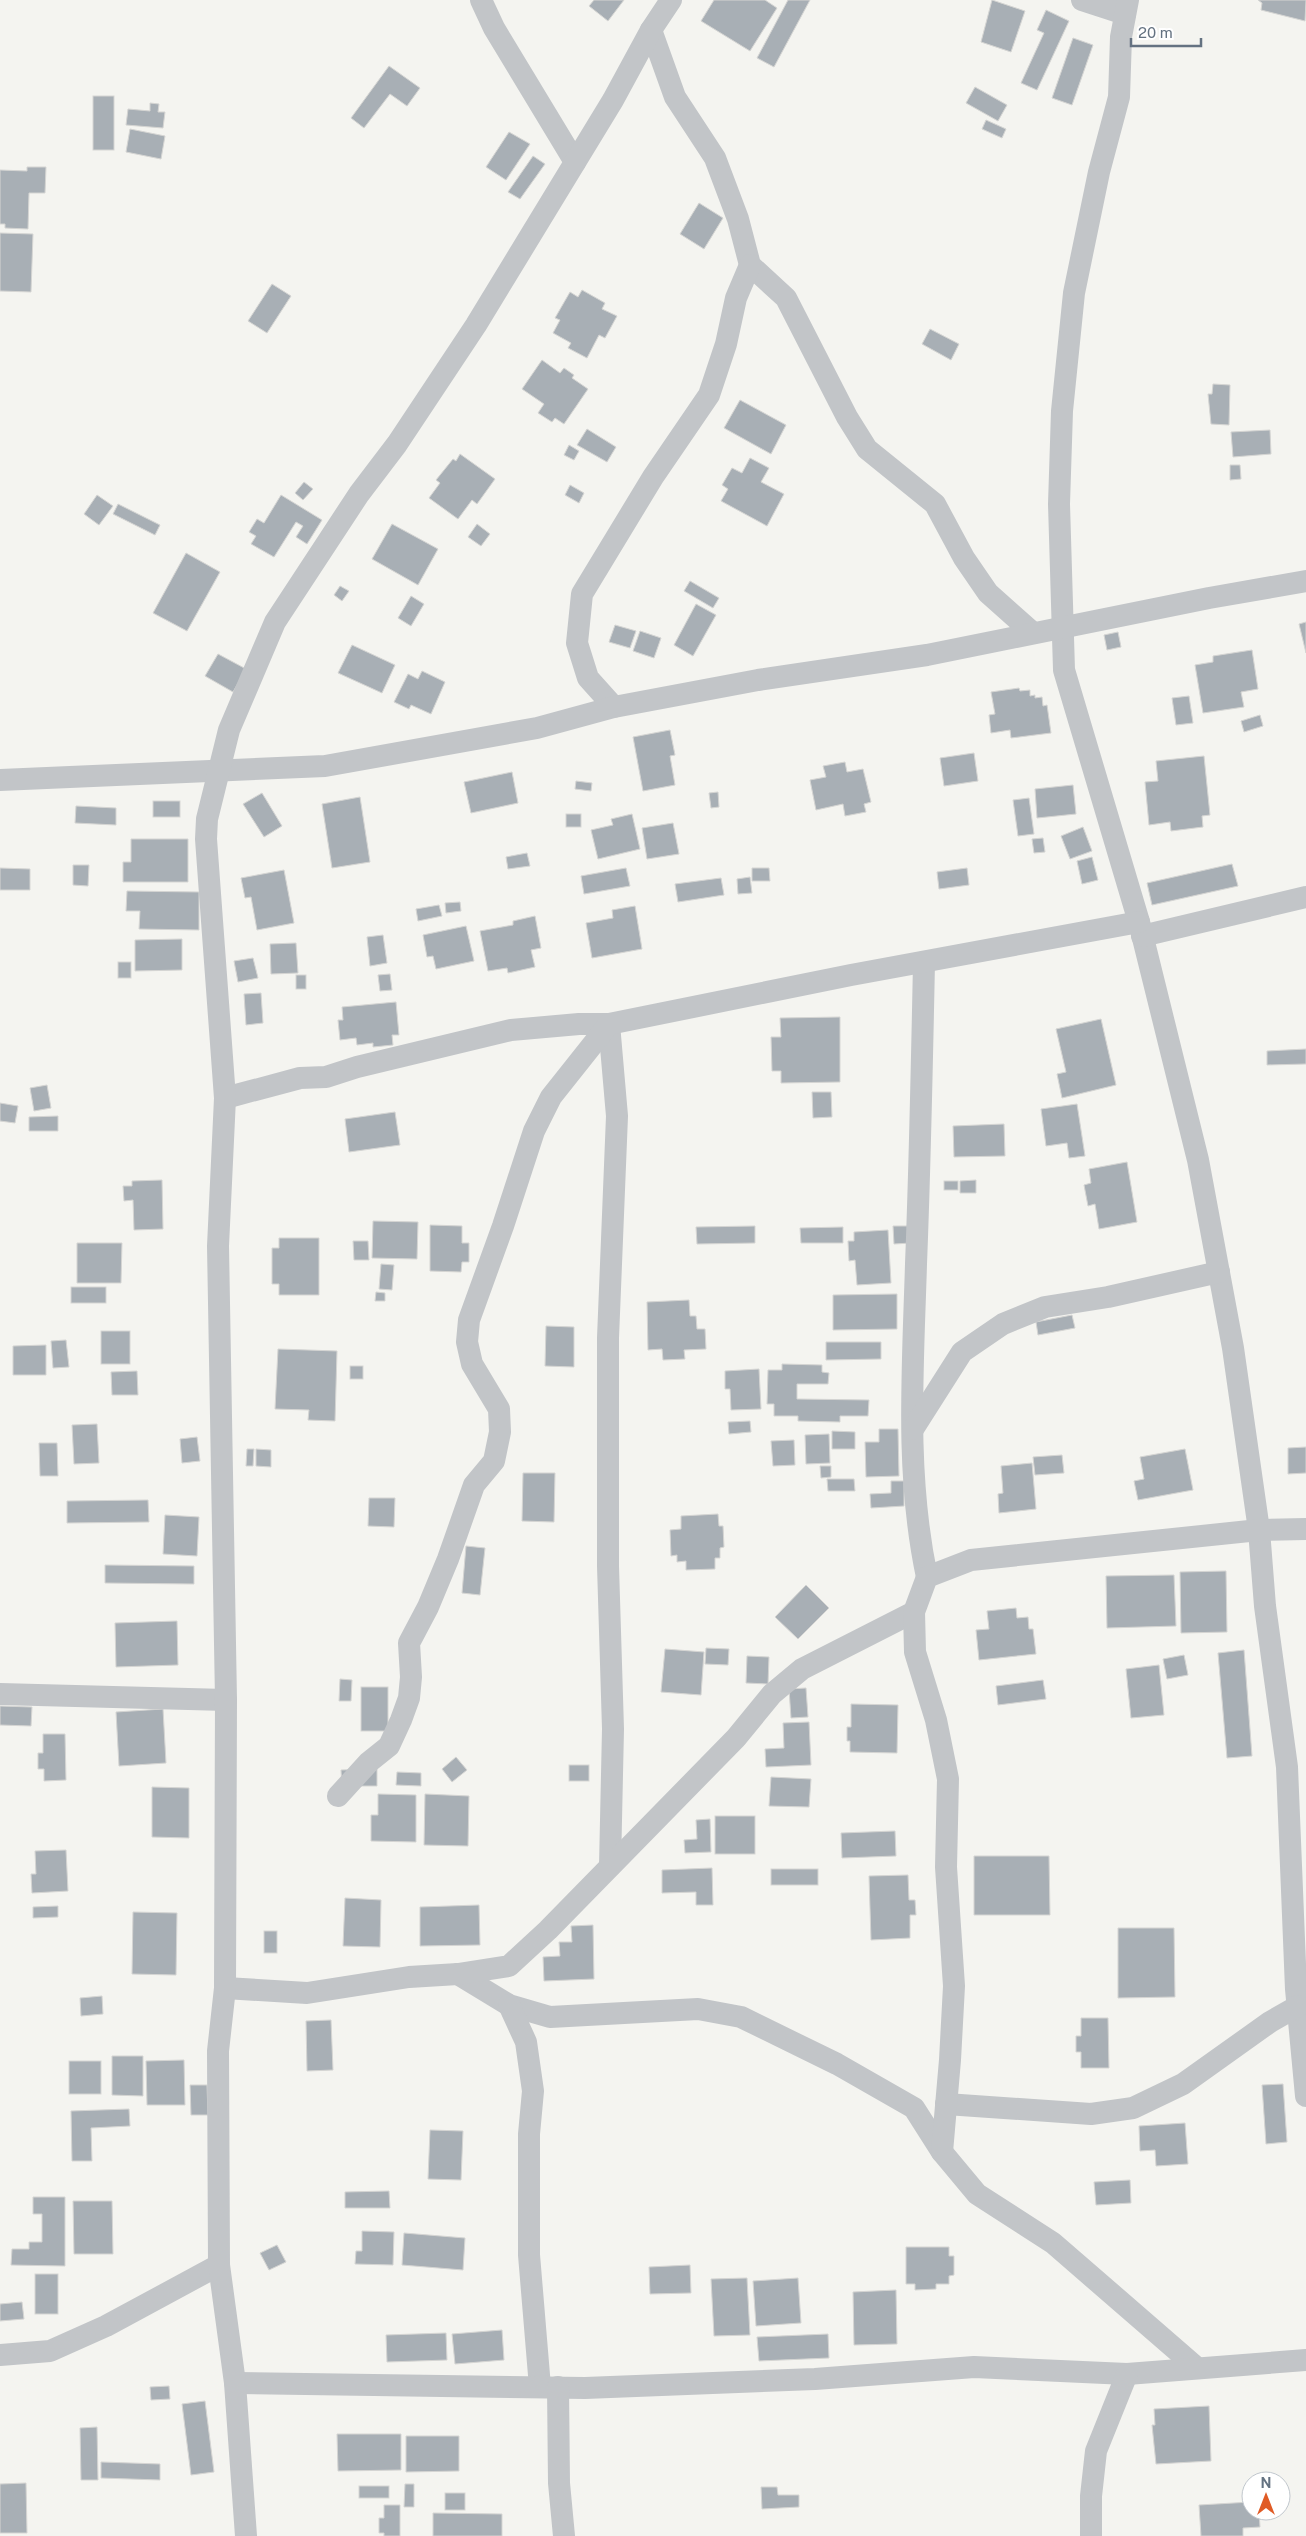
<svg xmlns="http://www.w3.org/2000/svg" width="1306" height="2536" viewBox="0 0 1306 2536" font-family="'Public Sans',sans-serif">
<rect width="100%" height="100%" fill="#f4f4f0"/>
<g fill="#a8afb5" stroke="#d5d5d3">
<polygon points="594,0 624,0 608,21 589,6"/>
<polygon points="714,0 765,0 777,8 750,51 701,21"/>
<polygon points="788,0 810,0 774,67 757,58"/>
<polygon points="992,0 1025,11 1011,52 981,42"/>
<polygon points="1258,0 1306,0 1305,21 1261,10 1262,3"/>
<polygon points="1046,10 1069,21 1037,90 1021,83 1044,33 1037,30"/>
<polygon points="1073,38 1093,45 1072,105 1052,98"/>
<polygon points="389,66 420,88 407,106 390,94 364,128 351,118"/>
<polygon points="975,87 1007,105 998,121 966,103"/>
<rect x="93" y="96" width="21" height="54"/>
<polygon points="150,103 159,104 158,112 165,112 163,128 126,125 128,109 150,111"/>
<polygon points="986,120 1006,129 1002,138 982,129"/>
<polygon points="130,129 165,136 161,159 126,152"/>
<polygon points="509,132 530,144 506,180 486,167"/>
<polygon points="533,156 545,164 520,199 508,192"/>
<polygon points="27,167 46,167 45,193 29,193 28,229 5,228 5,224 0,224 0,170 27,171"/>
<polygon points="699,203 723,218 704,249 680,234"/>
<polygon points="0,233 33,234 31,292 0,291"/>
<polygon points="272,284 291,296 267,333 248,321"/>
<polygon points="582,290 605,303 602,309 617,316 605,338 599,335 587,358 568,348 571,343 553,333 560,320 555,318 570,292 578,297"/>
<polygon points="930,329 959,344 951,360 922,344"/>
<polygon points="542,360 560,373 564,368 574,375 572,378 588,389 564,424 555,418 552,422 538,413 544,404 522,389"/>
<polygon points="1213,384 1230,385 1229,425 1211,424 1208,394 1212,394"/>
<polygon points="740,400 786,425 771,454 724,428"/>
<polygon points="587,429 616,447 607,462 577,445"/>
<polygon points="1270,430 1271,454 1233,457 1231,432"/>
<polygon points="569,445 579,451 574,460 564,455"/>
<polygon points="460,454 495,479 477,504 472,500 458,519 429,498 440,483 436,480 453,459 456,461"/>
<polygon points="750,458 769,468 761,482 784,494 767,526 721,501 728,489 722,485 732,468 742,473"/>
<polygon points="1230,465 1240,465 1241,479 1230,480"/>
<polygon points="304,482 313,489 303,500 295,493"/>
<polygon points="570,485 584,493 579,503 565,495"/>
<polygon points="97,495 113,506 99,525 84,514"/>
<polygon points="281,495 322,520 307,544 296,537 303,526 296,522 274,557 251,544 256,536 249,532 257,519 264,523"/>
<polygon points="118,504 160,525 155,535 113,514"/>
<polygon points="392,524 438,549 418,585 372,559"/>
<polygon points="477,524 490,534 481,546 468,537"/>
<polygon points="186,553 220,572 187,631 153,613"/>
<polygon points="690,581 719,598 713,608 684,591"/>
<polygon points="340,586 349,591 342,601 334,595"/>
<polygon points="411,596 424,604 411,626 398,618"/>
<polygon points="696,604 716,615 693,656 674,645"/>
<polygon points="1306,622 1306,653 1299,624"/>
<polygon points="615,625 636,631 630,648 609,642"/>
<polygon points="640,631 661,638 654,658 633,651"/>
<polygon points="1118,632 1121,647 1107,650 1104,635"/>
<polygon points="352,645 395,665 382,693 338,673"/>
<polygon points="1252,650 1258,689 1241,692 1244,707 1203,713 1195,665 1213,662 1213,656"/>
<polygon points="218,654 246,669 233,692 205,676"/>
<polygon points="422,671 445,682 431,714 411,705 409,709 394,702 408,674 418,679"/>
<polygon points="1019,688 1020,691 1030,690 1030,696 1035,695 1035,698 1042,697 1043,706 1047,705 1051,733 1011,738 1010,730 991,733 989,715 995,714 991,692"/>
<polygon points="1189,696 1193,723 1176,725 1172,698"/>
<polygon points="1260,715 1263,726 1244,732 1241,721"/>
<polygon points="670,730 675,755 670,756 675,785 643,791 633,737"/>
<polygon points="974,753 978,781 944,786 940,758"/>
<polygon points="1204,756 1210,815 1202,816 1203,827 1171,831 1170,822 1149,825 1145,782 1158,781 1156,761"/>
<polygon points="845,762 847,772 863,769 871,802 864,804 866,812 845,816 843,804 816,810 810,780 826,777 823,766"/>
<polygon points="512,772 518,803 471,813 464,782"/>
<polygon points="576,781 592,783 591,791 575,789"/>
<polygon points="1073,785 1076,814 1037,818 1035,789"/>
<polygon points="718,792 719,807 711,808 709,793"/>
<polygon points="262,793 282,826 264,837 243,804"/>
<polygon points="360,797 370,862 332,868 322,804"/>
<polygon points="1029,798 1034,834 1018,836 1013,800"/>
<rect x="153" y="801" width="27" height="16"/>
<polygon points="76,806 116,808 116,825 75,823"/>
<rect x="566" y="814" width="15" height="13"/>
<polygon points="632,814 640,849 598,859 591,830 613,825 611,819"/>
<polygon points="673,823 679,854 647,859 642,828"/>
<polygon points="1083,827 1092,851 1070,859 1061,836"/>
<polygon points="1043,838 1045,852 1034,853 1032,839"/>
<polygon points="131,839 188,839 188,882 123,882 123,862 131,862"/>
<polygon points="527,853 530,866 508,869 506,857"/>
<polygon points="1092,857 1098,880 1082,884 1077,861"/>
<polygon points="1232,864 1238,886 1152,905 1147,883"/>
<polygon points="73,865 89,865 88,886 73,885"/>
<polygon points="0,868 30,869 30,890 0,890"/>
<polygon points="626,868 630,886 584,894 581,876"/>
<polygon points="752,868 769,868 770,881 752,881"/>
<polygon points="967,868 969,885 939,889 937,872"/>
<polygon points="284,870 294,923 257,930 251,897 245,898 241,878"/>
<polygon points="750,877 752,893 738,894 737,879"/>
<polygon points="721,878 724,895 678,902 675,884"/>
<polygon points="127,891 199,892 199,930 139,929 140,911 126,911"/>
<polygon points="460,902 461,911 446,913 445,903"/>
<polygon points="439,905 442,916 418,921 416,909"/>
<polygon points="635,906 642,949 592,958 586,923 613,918 612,910"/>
<polygon points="535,916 541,948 531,950 535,967 508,973 507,968 488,971 480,931 513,925 513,921"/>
<polygon points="466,926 474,961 436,969 433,956 427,957 423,935"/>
<polygon points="383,935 387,963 370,966 367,937"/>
<polygon points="182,939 182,970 135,971 135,940"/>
<polygon points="296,943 298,973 271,974 270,944"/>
<polygon points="253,958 258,978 238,982 234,961"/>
<rect x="118" y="962" width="13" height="16"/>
<polygon points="390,974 392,990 380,991 378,975"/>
<rect x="296" y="975" width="10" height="14"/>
<polygon points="261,993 263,1023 246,1025 244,994"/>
<polygon points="396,1002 399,1035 392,1035 393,1045 373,1047 373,1043 357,1045 356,1038 340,1040 338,1020 343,1020 342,1007"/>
<polygon points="840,1017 840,1082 781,1083 781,1071 772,1071 771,1037 781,1037 780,1018"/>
<polygon points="1101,1019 1116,1085 1062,1098 1057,1074 1066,1072 1056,1029"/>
<polygon points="1306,1049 1306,1064 1267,1065 1267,1051"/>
<polygon points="47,1085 51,1108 34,1111 30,1088"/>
<polygon points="812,1092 831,1092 832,1117 813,1118"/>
<polygon points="0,1103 18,1106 15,1123 0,1121"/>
<polygon points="1077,1104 1085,1156 1069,1158 1067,1143 1046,1146 1041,1109"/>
<polygon points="395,1112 400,1145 349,1152 345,1119"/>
<polygon points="58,1116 58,1131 29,1131 29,1117"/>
<polygon points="1004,1124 1005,1156 954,1157 953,1126"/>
<polygon points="1127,1162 1137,1222 1099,1229 1095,1204 1088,1206 1084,1185 1091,1183 1089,1169"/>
<polygon points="162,1180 163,1229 134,1230 133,1200 124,1201 123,1186 132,1186 132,1181"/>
<polygon points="976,1180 976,1193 960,1193 960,1181"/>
<rect x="944" y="1181" width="14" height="9"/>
<polygon points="373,1221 418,1222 417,1259 372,1258"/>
<polygon points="430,1225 462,1226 462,1243 469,1243 469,1262 462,1262 461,1272 430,1271"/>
<polygon points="755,1226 755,1243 697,1244 696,1227"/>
<polygon points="893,1226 911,1226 911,1243 894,1244"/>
<polygon points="843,1227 843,1243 801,1243 800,1228"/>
<polygon points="888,1230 891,1283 857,1285 855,1260 849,1261 848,1241 854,1241 854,1232"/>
<polygon points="279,1238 319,1238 319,1295 279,1295 279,1284 272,1284 272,1248 279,1248"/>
<polygon points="353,1241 368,1241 369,1260 354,1260"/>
<polygon points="77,1243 122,1243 121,1283 77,1283"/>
<polygon points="381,1264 394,1265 392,1290 379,1289"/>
<rect x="71" y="1287" width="35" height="16"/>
<polygon points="376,1292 385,1293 385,1301 375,1301"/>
<polygon points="897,1294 897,1329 833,1330 833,1295"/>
<polygon points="689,1300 690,1316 696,1316 697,1329 705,1329 706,1349 684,1350 685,1359 663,1360 662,1349 648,1350 647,1302"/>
<polygon points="1072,1315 1075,1328 1038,1335 1036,1322"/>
<polygon points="546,1326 574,1327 574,1367 545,1366"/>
<rect x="101" y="1331" width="29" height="33"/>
<polygon points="66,1340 69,1367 53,1368 51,1341"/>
<polygon points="826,1342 881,1342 881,1359 826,1360"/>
<polygon points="46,1345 46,1375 13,1375 13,1346"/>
<polygon points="278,1349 337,1351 335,1421 308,1420 309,1410 275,1409"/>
<polygon points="782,1364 822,1365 822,1372 829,1373 828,1384 797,1384 797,1399 869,1400 868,1416 840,1416 840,1422 798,1421 798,1416 774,1416 774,1404 767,1404 768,1370 782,1370"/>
<rect x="350" y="1366" width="13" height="13"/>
<polygon points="759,1369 761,1409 731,1410 730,1389 725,1389 725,1371"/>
<polygon points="137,1371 138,1395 112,1395 111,1372"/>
<polygon points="750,1421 751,1432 729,1434 728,1422"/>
<polygon points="97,1424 99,1463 74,1464 72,1425"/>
<polygon points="879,1429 898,1429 899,1476 866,1477 865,1442 879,1442"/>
<polygon points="832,1431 855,1432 855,1449 832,1449"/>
<polygon points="829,1434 830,1463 806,1464 805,1435"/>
<polygon points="197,1437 200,1461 182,1463 180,1439"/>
<polygon points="794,1440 795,1465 773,1466 771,1441"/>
<polygon points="39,1443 57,1443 58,1476 40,1476"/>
<polygon points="1306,1447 1306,1473 1288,1474 1288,1448"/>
<polygon points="247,1449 254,1449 253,1466 246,1466"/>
<polygon points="256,1449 271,1450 271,1467 256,1466"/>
<polygon points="1185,1449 1193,1490 1138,1500 1134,1481 1144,1479 1140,1457"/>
<polygon points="1062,1455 1064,1473 1035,1475 1033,1457"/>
<polygon points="1032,1463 1036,1509 999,1513 998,1494 1003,1493 1001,1466"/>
<polygon points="820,1466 831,1466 831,1477 821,1478"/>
<polygon points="523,1473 555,1473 554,1522 522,1521"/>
<polygon points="827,1479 854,1479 855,1491 828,1491"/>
<polygon points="891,1481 904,1481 904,1506 871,1508 870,1494 891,1493"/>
<polygon points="369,1498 395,1498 394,1527 368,1526"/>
<polygon points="148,1500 149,1522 67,1523 67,1501"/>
<polygon points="718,1514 719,1526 723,1526 724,1547 720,1548 720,1558 715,1558 715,1569 686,1570 686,1561 677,1562 677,1555 671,1556 670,1530 681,1529 681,1516"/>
<polygon points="165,1515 199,1517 197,1556 163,1554"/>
<polygon points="466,1546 485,1548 480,1595 462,1593"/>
<polygon points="105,1565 194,1566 194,1584 105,1583"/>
<polygon points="1226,1571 1227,1632 1181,1633 1180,1572"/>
<polygon points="1174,1575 1176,1626 1107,1628 1106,1576"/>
<polygon points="806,1585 829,1608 798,1639 775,1617"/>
<polygon points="1016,1608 1017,1618 1028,1617 1029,1629 1033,1629 1036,1654 979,1660 976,1630 989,1629 987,1611"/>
<polygon points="177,1621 178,1665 116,1667 115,1623"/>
<polygon points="706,1648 729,1649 728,1665 705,1664"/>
<polygon points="665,1649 704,1652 701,1695 661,1692"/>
<polygon points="1244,1650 1252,1756 1227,1758 1218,1653"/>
<polygon points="1184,1655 1188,1675 1167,1679 1163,1659"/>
<polygon points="747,1656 769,1657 768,1684 746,1683"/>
<polygon points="1159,1665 1164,1715 1131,1718 1126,1669"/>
<polygon points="340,1679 352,1680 351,1701 339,1701"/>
<polygon points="1043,1680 1046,1699 998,1705 996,1686"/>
<rect x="361" y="1687" width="27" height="44"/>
<polygon points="806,1688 808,1717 791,1718 789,1689"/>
<polygon points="851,1704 898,1705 897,1753 850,1752 850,1741 847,1741 847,1727 851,1727"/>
<polygon points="0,1706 32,1707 31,1726 0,1725"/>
<polygon points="163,1709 166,1763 119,1766 116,1712"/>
<polygon points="809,1722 811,1765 766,1767 765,1749 784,1748 783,1723"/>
<polygon points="43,1734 65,1734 66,1780 44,1781 44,1769 38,1769 38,1753 43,1753"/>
<polygon points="456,1757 467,1770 452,1782 442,1769"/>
<rect x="569" y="1765" width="20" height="16"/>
<polygon points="377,1769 377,1786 342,1786 341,1770"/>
<polygon points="397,1772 421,1773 421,1786 396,1785"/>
<polygon points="771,1777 811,1779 809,1807 769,1806"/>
<polygon points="152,1787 189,1788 189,1838 152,1837"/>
<polygon points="378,1794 416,1795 416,1842 371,1841 371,1815 378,1815"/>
<polygon points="425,1794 469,1796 468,1846 424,1845"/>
<rect x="715" y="1816" width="40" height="38"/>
<polygon points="710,1819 711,1852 685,1853 684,1840 697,1839 696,1820"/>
<polygon points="895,1831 896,1856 842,1858 841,1833"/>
<polygon points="66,1850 68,1891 32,1893 31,1874 36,1874 35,1851"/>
<polygon points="974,1856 1049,1856 1050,1915 974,1915"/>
<polygon points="712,1868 713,1905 696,1905 696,1892 662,1893 662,1870"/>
<rect x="771" y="1869" width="47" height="16"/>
<polygon points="908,1875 909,1900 915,1900 916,1915 910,1915 910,1938 871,1940 869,1876"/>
<polygon points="345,1898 381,1900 380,1947 343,1946"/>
<polygon points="479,1905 480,1945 420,1946 420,1907"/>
<polygon points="58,1906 58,1917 33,1918 33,1907"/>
<polygon points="133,1912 177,1913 176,1975 132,1974"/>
<polygon points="593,1925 594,1979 544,1981 543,1957 560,1956 559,1942 572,1942 571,1926"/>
<polygon points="1118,1928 1174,1928 1175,1997 1118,1998"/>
<rect x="264" y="1931" width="13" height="22"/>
<polygon points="102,1996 103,2014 81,2016 80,1998"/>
<polygon points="1081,2018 1108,2018 1109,2068 1081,2068 1081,2052 1076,2052 1076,2036 1081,2036"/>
<polygon points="331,2020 333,2070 307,2071 306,2021"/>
<polygon points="112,2056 143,2056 143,2096 112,2095"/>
<polygon points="184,2060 185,2105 147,2105 146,2061"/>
<rect x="69" y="2061" width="32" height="33"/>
<polygon points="1283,2084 1287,2142 1266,2144 1262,2085"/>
<polygon points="190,2085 207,2085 208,2115 191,2115"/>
<polygon points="129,2109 130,2126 91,2128 92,2161 72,2161 71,2111"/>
<polygon points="1185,2123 1188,2164 1156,2166 1155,2150 1140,2151 1139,2126"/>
<polygon points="430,2130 463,2131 461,2180 428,2179"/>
<polygon points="1130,2180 1131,2203 1096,2205 1094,2182"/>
<polygon points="389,2191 390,2208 345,2208 345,2192"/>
<polygon points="33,2197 65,2197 65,2266 11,2265 12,2249 29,2249 29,2242 42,2242 42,2214 33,2214"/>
<polygon points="73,2201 112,2201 113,2254 74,2254"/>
<polygon points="362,2231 394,2232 393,2265 355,2264 356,2251 362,2251"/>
<polygon points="404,2233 465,2238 463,2270 402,2265"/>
<polygon points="277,2245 286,2262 269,2270 260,2253"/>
<polygon points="906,2247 949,2247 949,2256 954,2256 954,2275 949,2276 949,2284 936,2284 936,2289 915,2290 915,2284 906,2284"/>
<polygon points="690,2265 691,2293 650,2294 649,2267"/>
<rect x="35" y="2274" width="23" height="40"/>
<polygon points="747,2278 750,2335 714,2336 711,2279"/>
<polygon points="798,2278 801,2323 756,2326 753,2281"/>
<polygon points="896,2290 897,2344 854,2345 853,2292"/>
<polygon points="22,2302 24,2319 0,2321 0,2304"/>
<polygon points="502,2330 504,2360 455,2364 452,2334"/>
<polygon points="446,2333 447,2360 387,2362 386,2335"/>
<polygon points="828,2334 829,2358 759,2361 757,2337"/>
<polygon points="169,2386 170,2399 151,2400 150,2387"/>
<polygon points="205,2401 214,2472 191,2475 182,2404"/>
<polygon points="1209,2406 1211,2461 1156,2464 1152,2425 1155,2425 1154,2409"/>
<polygon points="97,2427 98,2480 81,2480 80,2428"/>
<polygon points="337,2434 401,2434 401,2470 338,2471"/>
<polygon points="406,2436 459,2436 459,2471 406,2472"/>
<polygon points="101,2462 160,2464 160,2480 101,2478"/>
<polygon points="26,2483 27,2533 0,2533 0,2484"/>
<polygon points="405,2484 414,2484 414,2507 404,2507"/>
<rect x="359" y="2486" width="30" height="12"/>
<polygon points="761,2487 777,2487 778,2495 799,2495 799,2507 762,2509"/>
<rect x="445" y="2493" width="20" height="17"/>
<polygon points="1251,2502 1251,2511 1259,2511 1260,2527 1243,2528 1243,2536 1201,2536 1199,2505"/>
<polygon points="384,2505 400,2505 400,2536 384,2536 384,2533 379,2533 379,2518 384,2518"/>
<polygon points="433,2513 502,2514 502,2536 433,2536"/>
</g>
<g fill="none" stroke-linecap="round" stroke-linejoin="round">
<g stroke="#c2c5c8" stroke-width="22">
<polyline points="481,0 494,28 575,162"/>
<polyline points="1082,0 1125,14"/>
<polyline points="1128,0 1121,37 1119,97 1099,172 1074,293 1062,411 1059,504 1064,670 1139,922 1198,1160 1233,1348 1259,1530 1265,1606 1287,1767 1296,1989 1306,2096"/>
<polyline points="651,30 675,97 715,158 738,219 750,265 786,298 847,417 867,449 935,504 964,558 988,593 1033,633"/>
<polyline points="614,707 588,678 577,643 582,594 653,477 709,395 726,344 736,298 750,265"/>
<polyline points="0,780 325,766 537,728 614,707 758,680 927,655 1209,598 1306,581"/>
<polyline points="1142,936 1306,897"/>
<path d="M924,962C922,1063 920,1163 916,1264C913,1368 905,1474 927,1577"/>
<polyline points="225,1098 300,1078 326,1077 357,1067 511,1030 579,1024 609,1024 617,1116 608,1338 608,1566 613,1729 610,1866"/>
<polyline points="913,1429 962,1352 1003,1324 1045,1307 1108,1297 1219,1272"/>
<polyline points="0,1694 226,1700"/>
<polyline points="338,1796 369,1762 389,1746 401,1720 409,1698 411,1677 409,1643 428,1607 448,1559 474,1485 494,1461 500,1432 499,1409 472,1364 467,1342 469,1320 503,1226 534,1131 551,1097 609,1024 851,975 1139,922"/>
<polyline points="458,1974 509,2005 550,2017 698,2009 741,2017 837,2064 914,2108 942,2152 977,2194 1053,2243 1196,2367"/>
<polyline points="225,1988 307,1993 409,1977 458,1974 509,1966 548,1930 736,1738 772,1694 802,1669 914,1612"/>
<polyline points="509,2005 526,2042 533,2091 529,2134 529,2255 540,2387"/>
<polyline points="946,2104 1091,2114 1133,2108 1183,2084 1270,2022 1298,2006"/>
<polyline points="942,2152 950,2060 954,1986 946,1867 948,1779 936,1720 915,1652 914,1612 927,1577 971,1560 1259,1530 1306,1529"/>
<polyline points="0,2355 50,2351 106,2326 219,2265"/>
<polyline points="235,2383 585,2388 815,2379 974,2367 1127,2374 1306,2360"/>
<polyline points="558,2387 559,2483 564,2536"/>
<polyline points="246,2536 235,2383 219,2265 218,2051 225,1988 226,1700 218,1246 225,1098 206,839 207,819 229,730 275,622 359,494 397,444 476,325 613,100 651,30 671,0"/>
<polyline points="1091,2536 1091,2496 1096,2451 1127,2374"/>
</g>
</g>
<g transform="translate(1266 2496)"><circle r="24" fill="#ffffff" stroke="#c1c7cd"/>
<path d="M0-4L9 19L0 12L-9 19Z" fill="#e05b25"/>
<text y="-8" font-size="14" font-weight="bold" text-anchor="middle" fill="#647281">N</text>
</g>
<path d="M1131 38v8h70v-8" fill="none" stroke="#647281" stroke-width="2.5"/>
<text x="1138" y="38" font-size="15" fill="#647281" stroke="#ffffff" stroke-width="4" paint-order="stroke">20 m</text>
</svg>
